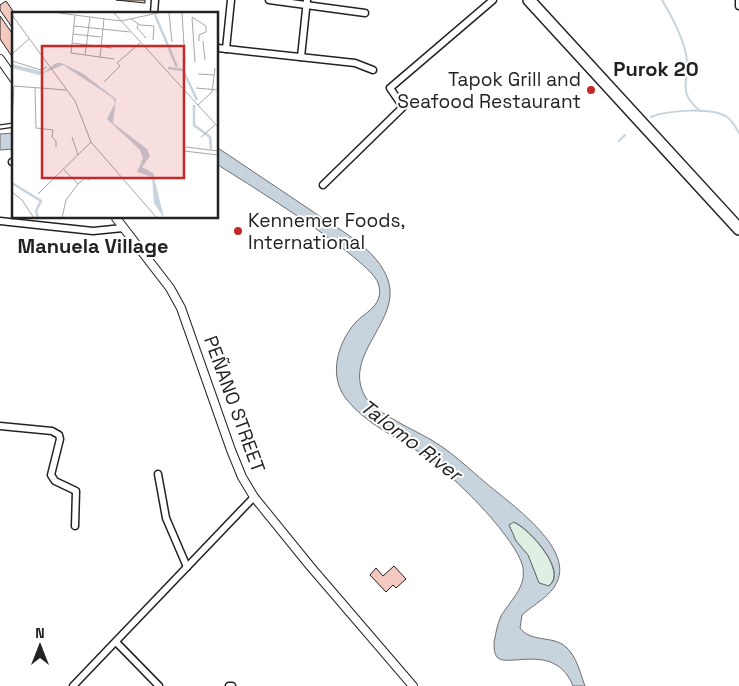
<svg xmlns="http://www.w3.org/2000/svg" width="739" height="686" viewBox="0 0 739 686" font-family="'Space Grotesk',sans-serif">
<rect width="100%" height="100%" fill="#fff"/>
<path fill="#e0efe3" stroke="#6f6f6f" d="M513,522C529,528 569,573 548,586L539,583L528,555L516,541L509,525Z"/>
<g fill="#c7d3dd" stroke="#6f6f6f" fill-rule="evenodd">
<polygon points="14,133 14,149 0,150 0,134"/>
<path d="M218,148C249,169 281,190 312,211C336,228 373,246 386,275C407,319 339,354 366,398C375,413 417,431 433,441C453,453 468,468 486,483C508,502 574,547 557,582C551,596 533,605 522,615L520,628C531,643 553,635 566,647C577,657 580,673 585,686H573C555,641 507,669 497,657C494,653 494,647 494,642C496,633 497,625 501,616C512,598 530,584 521,561C508,530 453,475 425,456C399,438 367,425 347,400C328,377 337,344 355,323C361,316 370,312 375,305C380,298 381,291 378,283C370,259 245,182 218,165ZM514,522C529,528 569,572 549,586L539,583L528,555L516,541L509,525Z"/>
</g>
<g fill="none" stroke-linecap="round" stroke-linejoin="round">
<g stroke="#c7d3dd" stroke-width="2">
<path d="M662,0C671,15 682,36 686,54C692,81 674,89 700,111"/>
<path d="M651,117C667,110 712,107 727,117C733,121 736,128 739,133"/>
<polyline points="619,141 625,135"/>
</g>
</g>
<g fill="#f3c9c0" stroke="#222">
<polygon points="116,0 145,0 145,3"/>
<polygon points="6,1 15,14 14,30 0,10 0,5"/>
<polygon points="0,16 14,36 13,58 0,39"/>
<polygon points="394,566 406,579 396,588 393,585 386,592 370,575 376,568 383,576"/>
</g>
<g fill="none" stroke-linecap="round" stroke-linejoin="round">
<g stroke="#222" stroke-width="5.5">
<polyline id="service" points="0,127 14,125"/>
</g>
<g stroke="#222" stroke-width="9">
<g id="minor">
<polyline points="269,0 365,13"/>
<polyline points="739,0 739,6"/>
<polyline points="154,14 155,0"/>
<polyline points="218,48 355,63 373,70"/>
<polyline points="226,49 231,0"/>
<polyline points="301,57 307,0"/>
<polyline points="12,162 14,161"/>
<polyline points="323,185 403,107 390,88 493,0"/>
<polyline points="0,221 93,231 123,228"/>
<polyline points="0,426 52,431 59,435 60,439 51,475 55,481 76,491 75,526"/>
<polyline points="158,474 166,518 187,567"/>
<polyline points="116,642 159,686"/>
<polyline points="73,686 254,497"/>
<polyline points="229,686 232,686"/>
</g>
</g>
<g stroke="#222" stroke-width="10">
<g id="tertiary">
<polyline points="0,59 14,79"/>
<polyline points="116,218 170,288 181,308 231,450 242,477 254,497 310,566 413,686"/>
</g>
</g>
<g stroke="#222" stroke-width="14">
<polyline id="trunk" points="529,0 739,229"/>
</g>
<use href="#service" stroke="#fff" stroke-width="3"/>
<use href="#minor" stroke="#fff" stroke-width="6"/>
<use href="#tertiary" stroke="#fff" stroke-width="8"/>
<use href="#trunk" stroke="#fff" stroke-width="11"/>
</g>
<g fill="#c62828" stroke="#fff" stroke-width="2">
<circle cx="591" cy="90" r="5"/>
<circle cx="238" cy="231" r="5"/>
</g>
<g text-anchor="middle" stroke-width="4" stroke-linejoin="round" paint-order="stroke">
<g font-size="19" fill="#222" stroke="#fff" text-anchor="end">
<text x="581" y="86">Tapok Grill and<tspan x="581" dy="22">Seafood Restaurant</tspan></text>
<text x="248" y="227" text-anchor="start">Kennemer Foods,<tspan x="248" dy="22">International</tspan></text>
</g>
<g font-size="19" fill="#222" stroke="#fff">
<text transform="translate(235 404) rotate(70)" y="7">PEÑANO STREET</text>
</g>
<g font-size="20" font-weight="bold" fill="#222" stroke="#fff">
<text x="656" y="76">Purok 20</text>
<text x="93" y="253">Manuela Village</text>
</g>
<g font-size="20" font-style="italic" fill="#222" stroke="#fff">
<text transform="translate(411 440) rotate(37)" y="7">Talomo River</text>
</g>
</g>
<g transform="translate(12 12)">
<rect width="206" height="206" fill="#fff"/>
<path d="M44,51H49L70,61L104,87L101,111L135,137L138,144L130,155L141,161L152,206L142,191L140,165L125,160L131,146L128,138L95,107L103,91L101,86L51,53L27,63L0,56V52L32,60Z" fill="#c7d3dd"/>
<path fill="none" stroke="#c7d3dd" stroke-width="2.5" d="M143,3L165,55M156,56L171,58L185,88M182,93V113L198,125L199,137M0,171L29,189L24,199L26,206"/>
<path fill="none" stroke="#a7a7a7" stroke-width="1" d="M47,1L109,9L146,1M102,1L206,115M157,1L160,30M170,1L173,49M0,3L63,89L79,130L145,206M63,3L59,41L102,47M119,7L128,13L142,14L141,28M126,12L125,16L134,26M62,14L118,20M61,22L89,25M191,29L193,48M60,31L100,36M0,42L17,27M73,43L78,5M88,45L92,7M0,49L29,58L35,55M183,50L180,5L194,14V20L187,23V29M186,62L202,63M92,70L108,54L105,51L128,31M23,76L24,116L41,118L40,125L44,129V135M184,76L206,78M186,93L200,80L203,56M0,108L2,74L54,78M60,125L66,143M189,125L203,113M174,135L206,139M172,139L206,143M52,158L66,172M0,180L10,188L22,206M26,182L79,130M50,206L54,188L66,172L73,166L78,168"/>
<path fill="#c62828" fill-opacity="0.15" stroke="#c62828" stroke-width="2.5" d="M30,34H172V166H30Z"/>
<rect width="206" height="206" fill="none" stroke="#222" stroke-width="2.5"/>
</g>
<g transform="translate(40 646)" stroke="#ffffff" stroke-width="4" paint-order="stroke">
<path d="M0-4L9 19L0 12L-9 19Z" fill="#222222"/>
<text y="-8" font-size="14" font-weight="bold" text-anchor="middle" fill="#222222">N</text>
</g>
</svg>
